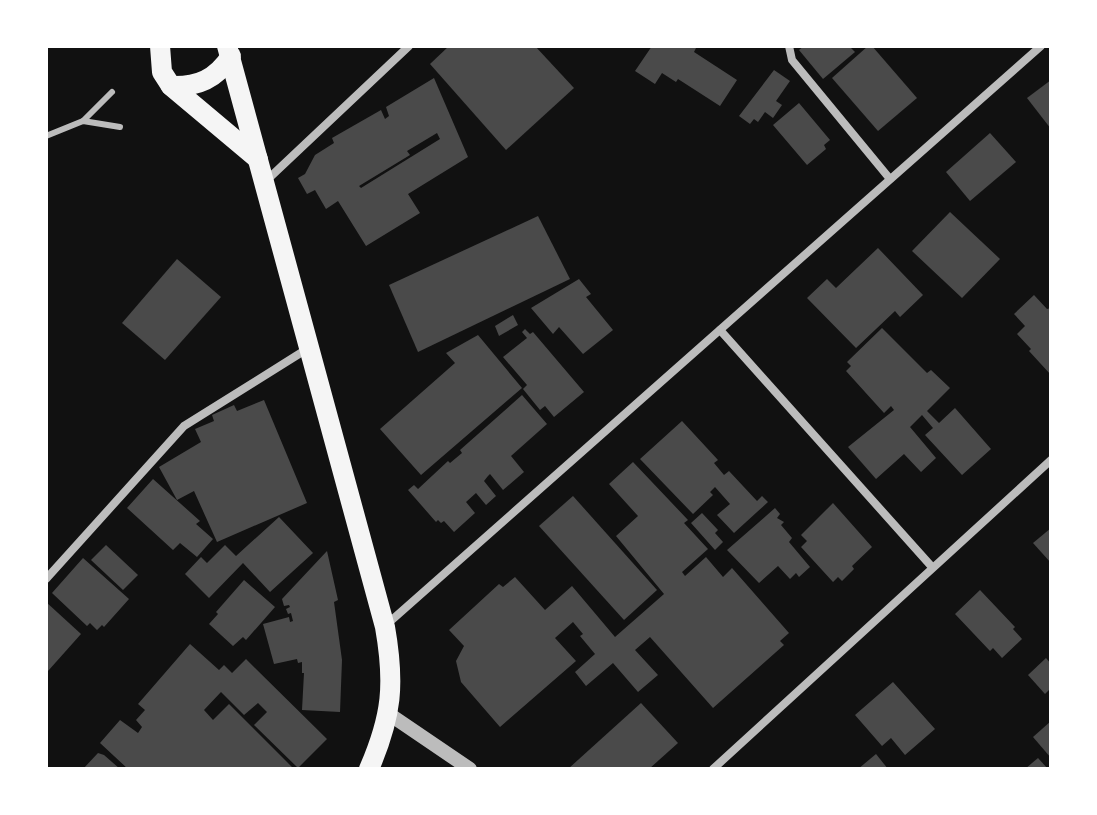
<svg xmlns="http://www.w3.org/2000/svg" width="1097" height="815" viewBox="0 0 1097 815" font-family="'Golos Text',sans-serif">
<rect width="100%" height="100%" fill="#111"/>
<g fill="#4a4a4a" fill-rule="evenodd">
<polygon points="449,46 535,46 574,88 506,150 430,64"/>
<polygon points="652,46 693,46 696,48 694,52 737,80 720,106 678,79 676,82 662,73 655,84 635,71"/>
<polygon points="804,46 849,46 855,52 823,79 799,50"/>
<polygon points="868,46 872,46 917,98 878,131 832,78"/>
<polygon points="774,70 790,81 776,101 782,105 773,118 765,112 758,122 754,119 750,124 739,116"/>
<path d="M434,78L468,157L408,194L420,213L366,246L338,201L326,209L315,190L307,194L298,178L305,174L315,155L334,143L332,138L381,110L385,119L389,116L386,107ZM437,133L440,139L361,188L359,186L410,155L407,151Z"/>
<polygon points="1051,80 1051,129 1027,98"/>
<polygon points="799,103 830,140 824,145 826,149 807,165 773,125"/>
<polygon points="990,133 1016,162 970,201 946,172"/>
<polygon points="950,212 1000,259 962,298 912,251"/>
<polygon points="538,216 570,279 418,352 389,285"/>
<polygon points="878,248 923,295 900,317 895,311 856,348 807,298 827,279 836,288"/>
<polygon points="177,259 221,297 165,360 122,323"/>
<polygon points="579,279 591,294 586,297 613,330 583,354 559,327 553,334 531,308"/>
<polygon points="1034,295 1047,309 1051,308 1051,375 1029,351 1031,349 1017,334 1025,326 1014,314"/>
<polygon points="513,315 518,325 499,336 495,326"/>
<polygon points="882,328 927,373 931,370 950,388 927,411 939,423 955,408 991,449 962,475 925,435 933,428 922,415 910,427 936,458 921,472 904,454 876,479 848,447 894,410 891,406 884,413 846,371 851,366 847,362"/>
<polygon points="525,329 530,334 533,332 584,392 554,417 545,406 540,410 523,389 527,385 503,357 527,338 522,332"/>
<polygon points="478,335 522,388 421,475 380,429 455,363 446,353"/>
<polygon points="522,395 547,424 511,456 524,472 503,490 490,474 488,476 484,481 496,496 486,505 476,493 466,502 475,513 454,532 444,521 441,523 438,520 436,522 408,490 414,485 418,489 448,461 450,463 462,453 460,450"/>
<polygon points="264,400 307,503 217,542 194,491 177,500 159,467 201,442 195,429 214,421 212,415 234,405 237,411"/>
<polygon points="682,421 718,460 714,463 724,475 729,471 757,501 762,496 768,502 734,533 717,515 730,504 715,487 710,492 713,495 693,514 640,459"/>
<polygon points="633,462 688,520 684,523 708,549 682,572 685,576 706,557 723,577 732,568 789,633 780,641 784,645 713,708 650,637 635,650 658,675 638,692 613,663 586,686 575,672 595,654 580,636 583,634 573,622 555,638 576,661 500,727 461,682 456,661 464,646 449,630 499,584 503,587 515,577 545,610 572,586 615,637 664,594 616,536 638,516 609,484"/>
<polygon points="153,479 200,521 196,524 213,539 197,557 180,543 173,550 127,508"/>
<polygon points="573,496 657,590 624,620 539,526"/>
<polygon points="833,503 872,547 852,566 854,569 842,581 838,577 833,582 801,547 807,541 801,535"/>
<polygon points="775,508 780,514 777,518 784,522 781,525 792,538 789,542 810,567 799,577 796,573 790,579 778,566 759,583 727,550"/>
<polygon points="702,513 718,530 715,533 723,542 715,550 691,523"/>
<polygon points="279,517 313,553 270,592 243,563 209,598 185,574 201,557 207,563 225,545 236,556"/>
<polygon points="1051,528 1051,563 1033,543"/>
<polygon points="106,545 138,575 123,590 91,560"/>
<polygon points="327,551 338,600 334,602 342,660 340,712 302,710 304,673 302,673 302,662 298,663 297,659 274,664 263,624 289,617 290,622 293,621 291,613 288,614 286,609 290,607 289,605 284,606 282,599"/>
<polygon points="83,558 129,599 104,627 102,625 97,630 90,623 87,626 52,593"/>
<polygon points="244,580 275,607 246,640 243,637 233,646 209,624 218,614 216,612"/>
<polygon points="980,590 1015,627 1013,629 1022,639 1002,658 993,648 990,651 955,614"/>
<polygon points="46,602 81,634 48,671 46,669"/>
<polygon points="190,644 219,670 224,665 232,673 246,659 327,739 298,768 254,725 267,712 258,703 244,715 221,692 204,710 213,720 229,704 294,769 128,769 100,743 120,720 138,733 142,727 136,720 145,710 138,704"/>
<polygon points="1046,658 1051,664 1051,688 1045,694 1028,675"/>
<polygon points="893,682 935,729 905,755 891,738 882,746 855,715"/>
<polygon points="641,703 678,743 649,769 568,769"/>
<polygon points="1051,721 1051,758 1033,737"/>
<polygon points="98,753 104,755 120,769 83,769"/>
<polygon points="876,754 888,769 858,769"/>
<polygon points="1038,758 1048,769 1025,769"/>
</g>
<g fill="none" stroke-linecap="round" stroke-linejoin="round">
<g stroke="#bcbcbc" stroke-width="6">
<polyline points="83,121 112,92"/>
<polyline points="46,136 83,121 120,127"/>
</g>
<g stroke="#bcbcbc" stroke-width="8">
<polyline points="789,46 792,60 890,179"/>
<polyline points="267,180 409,46"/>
<polyline points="720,330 932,567"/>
<polyline points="46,579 184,426 307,349"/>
<polyline points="385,626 1041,46"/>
<polyline points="713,769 1051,460"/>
</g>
<polyline stroke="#bcbcbc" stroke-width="14" points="389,714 470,769"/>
<g stroke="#f5f5f5" stroke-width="20">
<polyline points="160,46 162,72 171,86 258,159"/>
<path d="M227,46L385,627C395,684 392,716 369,769"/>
<path d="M171,86C198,87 216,79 231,56"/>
</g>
</g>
<rect width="1097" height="815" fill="none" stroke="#ffffff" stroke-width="96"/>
</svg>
